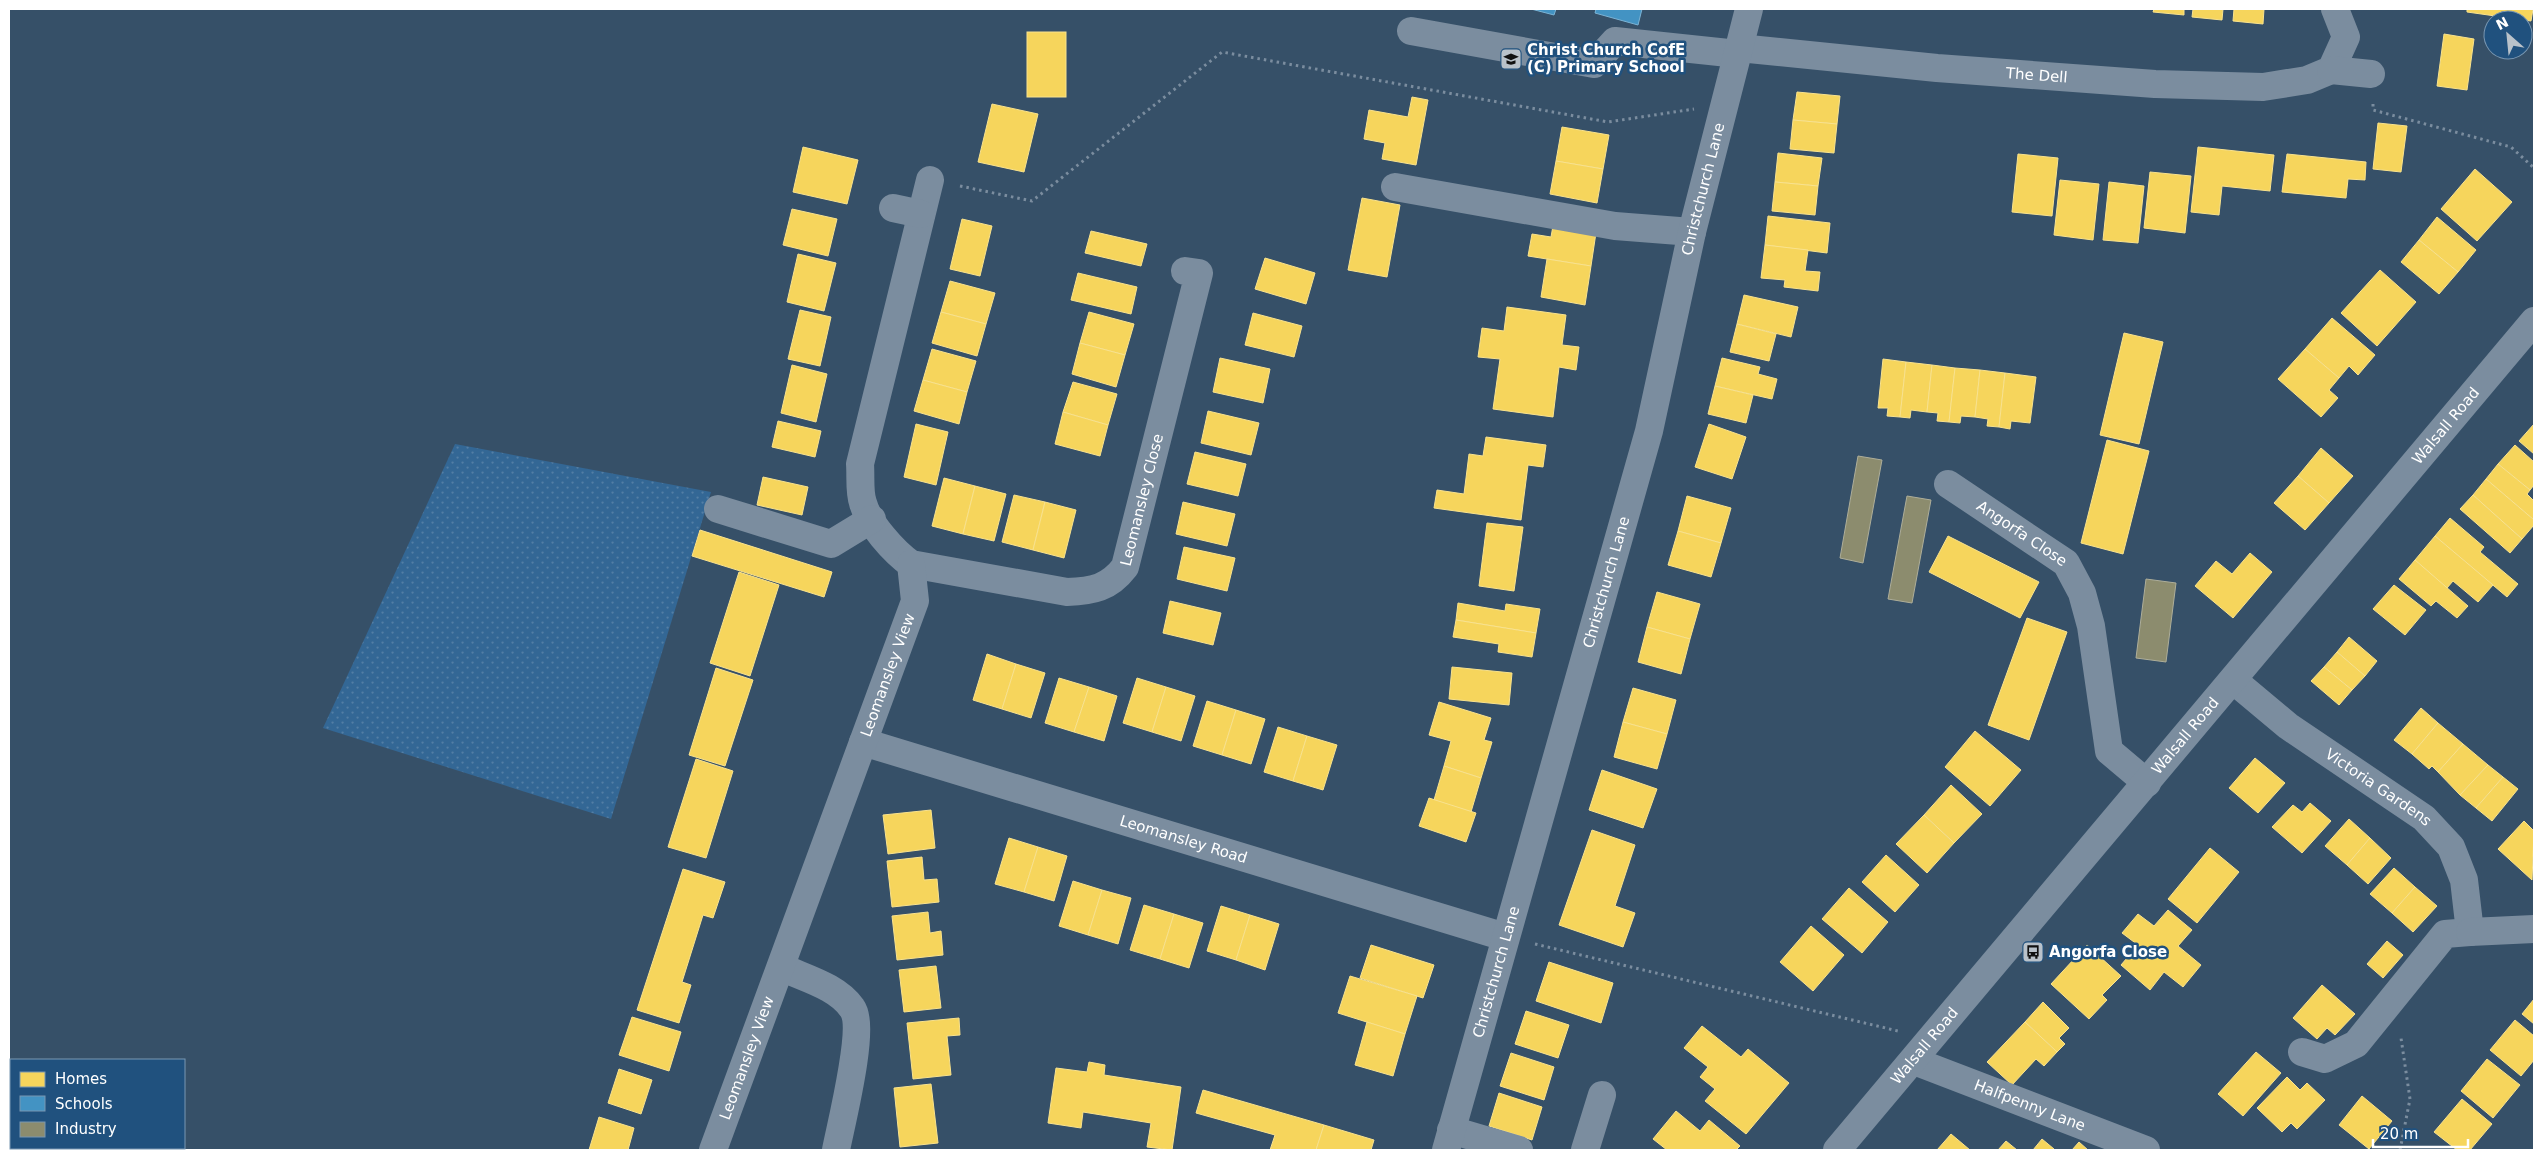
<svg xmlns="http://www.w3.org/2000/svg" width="2543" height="1159" viewBox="0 0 2543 1159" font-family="'DejaVu Sans',sans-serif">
<defs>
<pattern id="grass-dots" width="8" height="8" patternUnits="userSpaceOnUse" patternTransform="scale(1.25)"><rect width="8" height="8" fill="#336795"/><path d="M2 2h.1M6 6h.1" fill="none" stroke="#527ea5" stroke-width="1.8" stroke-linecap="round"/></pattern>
</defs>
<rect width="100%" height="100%" fill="#365068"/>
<polygon fill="url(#grass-dots)" points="455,444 711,492 611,819 323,728"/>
<g fill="#f6d55c" stroke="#f9e28d">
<polygon points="2154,9 2184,9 2184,15 2153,12"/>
<polygon points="2193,9 2223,9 2222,20 2192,17"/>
<polygon points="2234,9 2264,9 2263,24 2233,21"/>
<polygon points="2467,9 2533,9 2531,21 2467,12"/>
<rect x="1027" y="32" width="39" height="65"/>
<polygon points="2444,34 2474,39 2467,90 2437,86"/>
<polygon points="1797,92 1840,96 1837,124 1793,120"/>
<polygon points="1412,97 1428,100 1416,165 1382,159 1385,143 1364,139 1369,110 1408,117"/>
<polygon points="992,104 1038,114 1024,172 978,162"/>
<polygon points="1793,120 1837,124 1834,153 1790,149"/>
<polygon points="2378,123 2407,126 2401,172 2373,169"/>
<polygon points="1562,127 1609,135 1603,169 1556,161"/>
<polygon points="803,147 858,160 847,204 793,192"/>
<polygon points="2198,147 2274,155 2270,191 2222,186 2219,215 2191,212"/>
<polygon points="1778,153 1822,158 1818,186 1775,182"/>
<polygon points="2018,154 2058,158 2052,216 2012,212"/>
<polygon points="2287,154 2366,162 2365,180 2348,179 2346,198 2282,192"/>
<polygon points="1556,161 1603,169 1597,203 1550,194"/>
<polygon points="2475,169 2512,202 2477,241 2441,209"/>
<polygon points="2150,172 2191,176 2185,233 2144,228"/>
<polygon points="2060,180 2099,184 2093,240 2054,235"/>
<polygon points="1775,182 1818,186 1815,215 1772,211"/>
<polygon points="2109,182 2144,186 2138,243 2103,240"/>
<polygon points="1362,198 1400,205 1387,277 1348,270"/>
<polygon points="792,209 837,219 828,256 783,245"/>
<polygon points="1768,216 1830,223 1827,253 1765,245"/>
<polygon points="2437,217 2476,250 2458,272 2419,240"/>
<polygon points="962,219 992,226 980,276 950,269"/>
<polygon points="1554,220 1597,226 1591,266 1528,256 1532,234 1551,237"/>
<polygon points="1091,231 1147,244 1141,266 1085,253"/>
<polygon points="2419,240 2458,272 2439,294 2401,262"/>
<polygon points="1765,245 1808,250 1805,271 1820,272 1818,291 1784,287 1785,280 1761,278"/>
<polygon points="798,254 836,263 824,311 787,302"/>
<polygon points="1265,258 1315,273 1306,304 1255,289"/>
<polygon points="1547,259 1591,266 1585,305 1541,297"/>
<polygon points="2380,270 2416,302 2377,346 2341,313"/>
<polygon points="1078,273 1137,287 1131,314 1071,300"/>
<polygon points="950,281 995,293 986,324 941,312"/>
<polygon points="1744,295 1798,307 1791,337 1737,324"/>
<polygon points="1507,307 1566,315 1562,345 1579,347 1576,370 1559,367 1553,417 1493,409 1500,359 1478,357 1482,328 1504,331"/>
<polygon points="800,310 831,317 820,366 788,359"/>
<polygon points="941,312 986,324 977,356 932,343"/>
<polygon points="1089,312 1134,324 1125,355 1080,343"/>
<polygon points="1253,313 1302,326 1294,357 1245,345"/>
<polygon points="2332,318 2375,355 2358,375 2349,366 2339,378 2305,349"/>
<polygon points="1737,324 1776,334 1769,361 1730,352"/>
<polygon points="2124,333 2163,342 2139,444 2100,435"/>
<polygon points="1080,343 1125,355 1116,387 1072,374"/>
<polygon points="932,349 976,361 967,392 923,380"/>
<polygon points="2305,349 2339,378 2329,390 2338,398 2321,417 2278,379"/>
<polygon points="1220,358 1270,369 1263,403 1213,392"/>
<polygon points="1722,358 1760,367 1758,374 1777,379 1772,399 1715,386"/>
<polygon points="1883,359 1906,362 1900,417 1887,416 1888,408 1878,408"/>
<polygon points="1906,362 1932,365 1927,412 1911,410 1910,418 1900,417"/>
<polygon points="792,365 827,374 816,422 781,413"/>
<polygon points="1932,365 1955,368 1949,422 1937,421 1938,413 1927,412"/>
<polygon points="1955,368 1980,370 1975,417 1961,416 1960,423 1949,422"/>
<polygon points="1980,370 2005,373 1999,427 1987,426 1988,419 1975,417"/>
<polygon points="2005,373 2036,377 2030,423 2011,421 2010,429 1999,427"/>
<polygon points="923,380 967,392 959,424 914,411"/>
<polygon points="1073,382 1117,394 1108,425 1063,412"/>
<polygon points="1715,386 1753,395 1746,423 1708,414"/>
<polygon points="1208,411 1259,423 1251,455 1201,443"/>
<polygon points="1063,412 1108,425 1100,456 1055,444"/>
<polygon points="778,421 821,431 815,457 772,447"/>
<polygon points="916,424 948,432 936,485 904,477"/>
<polygon points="1709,424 1746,437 1732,479 1695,467"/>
<polygon points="2534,424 2534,454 2519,441"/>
<polygon points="1486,437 1546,445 1543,467 1528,465 1521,520 1434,508 1437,490 1464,494 1469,454 1483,456"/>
<polygon points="2107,440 2149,451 2123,554 2081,543"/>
<polygon points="2515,445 2534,462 2534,485 2530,490 2498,464"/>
<polygon points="2321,448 2353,476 2329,503 2298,476"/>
<polygon points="1195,452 1246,464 1238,496 1187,484"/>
<polygon points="2498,464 2530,490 2527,494 2534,501 2534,520 2486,479"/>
<polygon points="2298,476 2329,503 2305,530 2274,503"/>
<polygon points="763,477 808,487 802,515 757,505"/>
<polygon points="944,478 975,486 963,534 932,526"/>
<polygon points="2486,479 2534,520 2534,525 2522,539 2473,495"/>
<polygon points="975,486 1006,494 994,541 963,534"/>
<polygon points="1014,495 1045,502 1033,550 1002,542"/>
<polygon points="2473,495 2522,539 2510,553 2460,509"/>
<polygon points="1687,496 1731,508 1721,543 1678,531"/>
<polygon points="1045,502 1076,510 1064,558 1033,550"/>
<polygon points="1183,502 1235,514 1227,546 1176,534"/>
<polygon points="2450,518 2484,547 2480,552 2518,584 2507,597 2435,536"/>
<polygon points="1487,523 1523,527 1514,591 1479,586"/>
<polygon points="700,530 832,572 824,597 692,556"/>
<polygon points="1678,531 1721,543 1711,577 1668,565"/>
<polygon points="1948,536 2039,582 2020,618 1929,572"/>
<polygon points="2435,536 2493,585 2478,602 2453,581 2447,588 2415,560"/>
<polygon points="1184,547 1235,558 1227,591 1177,579"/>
<polygon points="2250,553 2272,572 2233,618 2195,586 2216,561 2232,574"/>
<polygon points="2415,560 2468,606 2457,618 2436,601 2431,606 2399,579"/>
<polygon points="739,572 779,585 750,676 710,663"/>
<polygon points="2394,585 2426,610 2405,635 2373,609"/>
<polygon points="1657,592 1700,604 1690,639 1647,627"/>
<polygon points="1170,601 1221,613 1213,645 1163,633"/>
<polygon points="1458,603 1505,611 1506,604 1540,609 1536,633 1456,620"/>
<polygon points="2027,618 2067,632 2029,740 1988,725"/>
<polygon points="1456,620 1536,633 1532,657 1498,652 1499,644 1453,637"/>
<polygon points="1647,627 1690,639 1681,674 1638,662"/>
<polygon points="2349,637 2377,661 2365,676 2337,652"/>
<polygon points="2337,652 2365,676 2352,690 2324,667"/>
<polygon points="987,654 1016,664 1002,709 973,700"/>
<polygon points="1016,664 1045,673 1031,718 1002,709"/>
<polygon points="1452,667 1512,673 1509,705 1449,699"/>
<polygon points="2324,667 2352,690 2339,705 2311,681"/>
<polygon points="716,668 753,680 725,766 689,755"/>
<polygon points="1059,678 1089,687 1074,732 1045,723"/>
<polygon points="1137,678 1166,687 1152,732 1123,723"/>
<polygon points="1089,687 1117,696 1104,741 1074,732"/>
<polygon points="1166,687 1195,696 1181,741 1152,732"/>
<polygon points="1633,688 1676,700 1667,734 1623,722"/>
<polygon points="1207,701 1236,710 1222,755 1193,746"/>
<polygon points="1439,702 1491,718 1484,740 1492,742 1481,778 1444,766 1451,741 1429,735"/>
<polygon points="2421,708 2438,723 2412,754 2394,740"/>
<polygon points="1236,710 1265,719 1251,764 1222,755"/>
<polygon points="1623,722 1667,734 1657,769 1614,757"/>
<polygon points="2438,723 2463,744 2438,772 2432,766 2429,769 2412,754"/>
<polygon points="1278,727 1307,736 1293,781 1264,772"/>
<polygon points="1975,731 2021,770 1990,806 1945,767"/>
<polygon points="1307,736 1337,745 1323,790 1293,781"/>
<polygon points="2463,744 2488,765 2460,795 2438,772"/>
<polygon points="2255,758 2285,783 2258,813 2229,788"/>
<polygon points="696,759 733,771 706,858 668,847"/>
<polygon points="2488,765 2503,777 2476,808 2460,795"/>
<polygon points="1444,766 1481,778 1471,812 1434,800"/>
<polygon points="1602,770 1657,789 1643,828 1589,810"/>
<polygon points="2503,777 2518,789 2492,821 2476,808"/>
<polygon points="1951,785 1982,814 1954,843 1924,815"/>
<polygon points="1429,798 1476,813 1466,842 1419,826"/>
<polygon points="2310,803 2331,821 2302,853 2272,827 2293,805 2302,812"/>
<polygon points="931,810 935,848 888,854 883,815"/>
<polygon points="1924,815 1954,843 1927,873 1896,844"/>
<polygon points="2349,819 2370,838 2347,865 2325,846"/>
<polygon points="2524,821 2534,831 2532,880 2498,849"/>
<polygon points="1592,830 1635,845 1615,906 1635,913 1623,947 1559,925"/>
<polygon points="1009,838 1038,847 1024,892 995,884"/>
<polygon points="2370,838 2391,858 2368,884 2347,865"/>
<polygon points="1038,847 1067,856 1054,901 1024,892"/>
<polygon points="2210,848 2239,872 2197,923 2168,899"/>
<polygon points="1886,855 1919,885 1895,912 1862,882"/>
<polygon points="922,857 924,880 937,879 939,902 892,907 887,861"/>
<polygon points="2394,868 2415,887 2392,913 2370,894"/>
<polygon points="683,869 725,882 713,918 703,915 682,982 691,985 679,1023 637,1010"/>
<polygon points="1073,881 1102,890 1088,935 1059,926"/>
<polygon points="2415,887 2437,906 2413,932 2392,913"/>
<polygon points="1849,888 1888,922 1862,953 1822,919"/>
<polygon points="1102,890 1131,898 1118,944 1088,935"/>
<polygon points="1144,905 1174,914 1160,959 1130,950"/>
<polygon points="1221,906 1250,915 1236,960 1207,951"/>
<polygon points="2168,910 2192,930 2178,946 2201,965 2183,987 2164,972 2150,990 2121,965 2138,945 2122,933 2138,914 2154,926"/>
<polygon points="928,912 930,933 941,931 943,955 897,960 892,916"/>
<polygon points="1174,914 1203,923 1189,968 1160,959"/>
<polygon points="1250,915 1279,924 1265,970 1236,960"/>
<polygon points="1811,926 1844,955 1813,991 1780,962"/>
<polygon points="2387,941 2403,955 2383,978 2367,964"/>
<polygon points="1371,945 1434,965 1423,998 1360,978"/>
<polygon points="2087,945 2121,976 2102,995 2107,1000 2089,1019 2051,984"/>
<polygon points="1549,962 1613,983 1601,1023 1536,1001"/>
<polygon points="936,966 941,1008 904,1012 899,970"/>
<polygon points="1350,976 1417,996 1405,1034 1338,1013"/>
<polygon points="2322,985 2355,1014 2335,1035 2327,1028 2317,1039 2293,1018"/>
<polygon points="2534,999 2534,1024 2522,1014"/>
<polygon points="2043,1002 2069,1028 2059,1038 2065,1044 2057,1052 2025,1022"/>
<polygon points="1526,1011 1569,1025 1558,1058 1515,1044"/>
<polygon points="632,1017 681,1032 669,1071 619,1055"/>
<polygon points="959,1018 960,1035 947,1036 951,1075 913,1079 907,1023"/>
<polygon points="2515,1020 2534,1036 2534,1060 2521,1076 2490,1050"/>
<polygon points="1367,1022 1405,1034 1393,1076 1355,1065"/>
<polygon points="2025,1022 2057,1052 2044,1066 2036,1059 2012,1085 1987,1062"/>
<polygon points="1702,1026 1741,1057 1748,1049 1789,1083 1746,1134 1705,1101 1715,1089 1700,1077 1708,1067 1684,1048"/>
<polygon points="2256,1052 2281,1073 2243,1116 2218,1094"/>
<polygon points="1511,1053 1554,1067 1544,1100 1500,1086"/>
<polygon points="2487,1059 2520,1085 2493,1118 2461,1091"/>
<polygon points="1089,1062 1105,1065 1104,1075 1181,1087 1172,1150 1147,1147 1151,1123 1083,1112 1081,1128 1048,1123 1056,1068 1087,1072"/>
<polygon points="619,1069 652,1080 641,1114 608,1103"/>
<polygon points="2287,1077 2300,1090 2307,1083 2325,1100 2297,1129 2291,1123 2282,1132 2257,1108"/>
<polygon points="931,1084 938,1143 900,1147 894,1088"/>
<polygon points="1203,1090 1324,1125 1316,1150 1270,1150 1275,1135 1196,1113"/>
<polygon points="1499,1093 1542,1107 1532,1140 1489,1126"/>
<polygon points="2362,1096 2392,1121 2369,1149 2339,1125"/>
<polygon points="2462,1099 2492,1124 2470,1150 2457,1150 2434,1132"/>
<polygon points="1676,1111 1700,1131 1709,1120 1740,1146 1736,1150 1667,1150 1653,1139"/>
<polygon points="599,1117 634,1128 628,1150 589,1150"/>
<polygon points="1324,1125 1374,1140 1371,1150 1316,1150"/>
<polygon points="1951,1134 1970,1150 1937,1150"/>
<polygon points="2042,1139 2054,1149 2054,1150 2033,1150"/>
<polygon points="2006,1141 2017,1150 1998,1150"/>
<polygon points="2079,1142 2088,1150 2072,1150"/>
</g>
<g fill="#4393c3" stroke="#7bb3d5">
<polygon points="1531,9 1556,9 1554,15"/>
<polygon points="1596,9 1642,9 1638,25 1595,13"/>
</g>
<g fill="#8c8c6e" stroke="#aeae9a">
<polygon points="1858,456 1882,460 1863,563 1840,558"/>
<polygon points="1907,496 1931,500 1912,603 1888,599"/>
<polygon points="2146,579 2176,583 2166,662 2136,658"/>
</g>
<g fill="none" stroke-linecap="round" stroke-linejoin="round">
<g stroke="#7b8d9f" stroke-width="3" stroke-dasharray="2.5 4" stroke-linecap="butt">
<polyline points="2373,104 2373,110 2511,147 2534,168"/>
<polyline points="960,186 1032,201 1222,52 1608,122 1694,109"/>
<polyline points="1535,944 1898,1031"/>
<polyline points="2400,1150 2410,1099 2401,1038"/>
</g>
<g stroke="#7b8d9f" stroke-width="28">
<polyline points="1411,31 1594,64 1615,41 1738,54"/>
<path id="s1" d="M1739,48L1937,68L2155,84L2263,87L2307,80L2331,70L2346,37L2335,9"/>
<polyline points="2331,70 2371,74"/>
<path id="s2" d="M930,180L860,464C861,477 859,492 863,503C868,523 894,552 911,564L1067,592C1093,591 1109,588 1125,567L1199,273L1185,271"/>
<polyline points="1395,187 1615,226 1692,232"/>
<polyline points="893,208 921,214"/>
<path id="s3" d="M1948,484L2066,563L2082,593L2091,626L2109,751L2147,783"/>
<polyline points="718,509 831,544 872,519"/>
<path id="s4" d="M2233,680L2288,726L2424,818L2451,847L2464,880L2470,932L2445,934L2356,1044L2325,1059L2302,1052"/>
<path id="s5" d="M863,742L1505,937"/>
<polyline points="2470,932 2534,929"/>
<path d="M781,967C804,978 837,986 852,1008C866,1027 841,1124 836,1150"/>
<path id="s6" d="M1914,1061L2146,1150"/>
<polyline points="1451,1130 1519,1150"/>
<path id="s7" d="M713,1150L915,601L911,564"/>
<path id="s8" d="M1446,1150L1649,431L1692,232L1749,9"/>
<polyline points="1585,1150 1602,1095"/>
<path id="s9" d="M1837,1150L2534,321"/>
</g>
</g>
<defs>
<g id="school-square" transform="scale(1.125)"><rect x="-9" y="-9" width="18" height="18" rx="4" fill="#b9c2ca" stroke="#20517e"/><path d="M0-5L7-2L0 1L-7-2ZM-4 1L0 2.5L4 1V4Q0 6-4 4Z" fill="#111"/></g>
<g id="bus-square" transform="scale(1.125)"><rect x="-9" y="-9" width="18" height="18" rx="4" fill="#b9c2ca" stroke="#20517e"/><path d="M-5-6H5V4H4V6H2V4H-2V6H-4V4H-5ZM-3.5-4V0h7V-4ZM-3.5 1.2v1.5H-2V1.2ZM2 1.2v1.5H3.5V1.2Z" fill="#111"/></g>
</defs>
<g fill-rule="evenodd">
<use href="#school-square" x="1511" y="59"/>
<use href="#bus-square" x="2033" y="952"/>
</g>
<g text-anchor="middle" stroke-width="5" stroke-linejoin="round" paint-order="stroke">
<g font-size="15" font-weight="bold" fill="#fff" stroke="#20517e" text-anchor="start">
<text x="1527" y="55">Christ Church CofE<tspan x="1527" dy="17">(C) Primary School</tspan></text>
<text x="2049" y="957">Angorfa Close</text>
</g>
<g font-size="15" fill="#fff" stroke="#20517e">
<text dy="5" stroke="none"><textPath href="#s1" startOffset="299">The Dell</textPath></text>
<text dy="5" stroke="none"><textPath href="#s8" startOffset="995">Christchurch Lane</textPath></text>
<text dy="5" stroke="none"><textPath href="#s9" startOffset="946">Walsall Road</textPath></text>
<text dy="5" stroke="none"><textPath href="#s2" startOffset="704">Leomansley Close</textPath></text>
<text dy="5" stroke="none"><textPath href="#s3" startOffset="89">Angorfa Close</textPath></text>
<text dy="5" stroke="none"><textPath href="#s8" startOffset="590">Christchurch Lane</textPath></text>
<text dy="5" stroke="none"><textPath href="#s7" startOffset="506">Leomansley View</textPath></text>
<text dy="5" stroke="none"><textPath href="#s9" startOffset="541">Walsall Road</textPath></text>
<text dy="5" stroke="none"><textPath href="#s4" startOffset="181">Victoria Gardens</textPath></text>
<text dy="5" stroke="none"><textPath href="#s5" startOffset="335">Leomansley Road</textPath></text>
<text dy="5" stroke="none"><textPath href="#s8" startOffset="185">Christchurch Lane</textPath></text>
<text dy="5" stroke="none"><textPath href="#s9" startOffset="136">Walsall Road</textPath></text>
<text dy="5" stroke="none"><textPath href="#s7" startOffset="98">Leomansley View</textPath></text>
<text dy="5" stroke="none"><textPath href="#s6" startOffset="124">Halfpenny Lane</textPath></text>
</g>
</g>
<rect width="2543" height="1159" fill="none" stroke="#ffffff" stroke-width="20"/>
<rect x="10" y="1059" width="175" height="90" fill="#20517e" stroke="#7997b2"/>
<rect x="20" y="1072" width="25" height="15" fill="#f6d55c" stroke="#7997b2"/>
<text x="55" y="1084" font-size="15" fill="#ffffff">Homes</text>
<rect x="20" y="1096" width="25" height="15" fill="#4393c3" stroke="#7997b2"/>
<text x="55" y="1109" font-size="15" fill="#ffffff">Schools</text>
<rect x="20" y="1122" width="25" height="15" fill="#8c8c6e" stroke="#7997b2"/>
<text x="55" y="1134" font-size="15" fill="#ffffff">Industry</text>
<g transform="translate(2508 35) rotate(333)"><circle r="24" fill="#20517e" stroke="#7997b2"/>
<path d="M0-4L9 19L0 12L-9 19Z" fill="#b9c2ca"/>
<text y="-8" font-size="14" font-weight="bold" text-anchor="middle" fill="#ffffff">N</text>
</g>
<path d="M2373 1139v8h95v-8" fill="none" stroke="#ffffff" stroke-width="2.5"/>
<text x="2380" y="1139" font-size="15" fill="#ffffff" stroke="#20517e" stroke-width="4" paint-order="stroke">20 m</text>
</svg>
